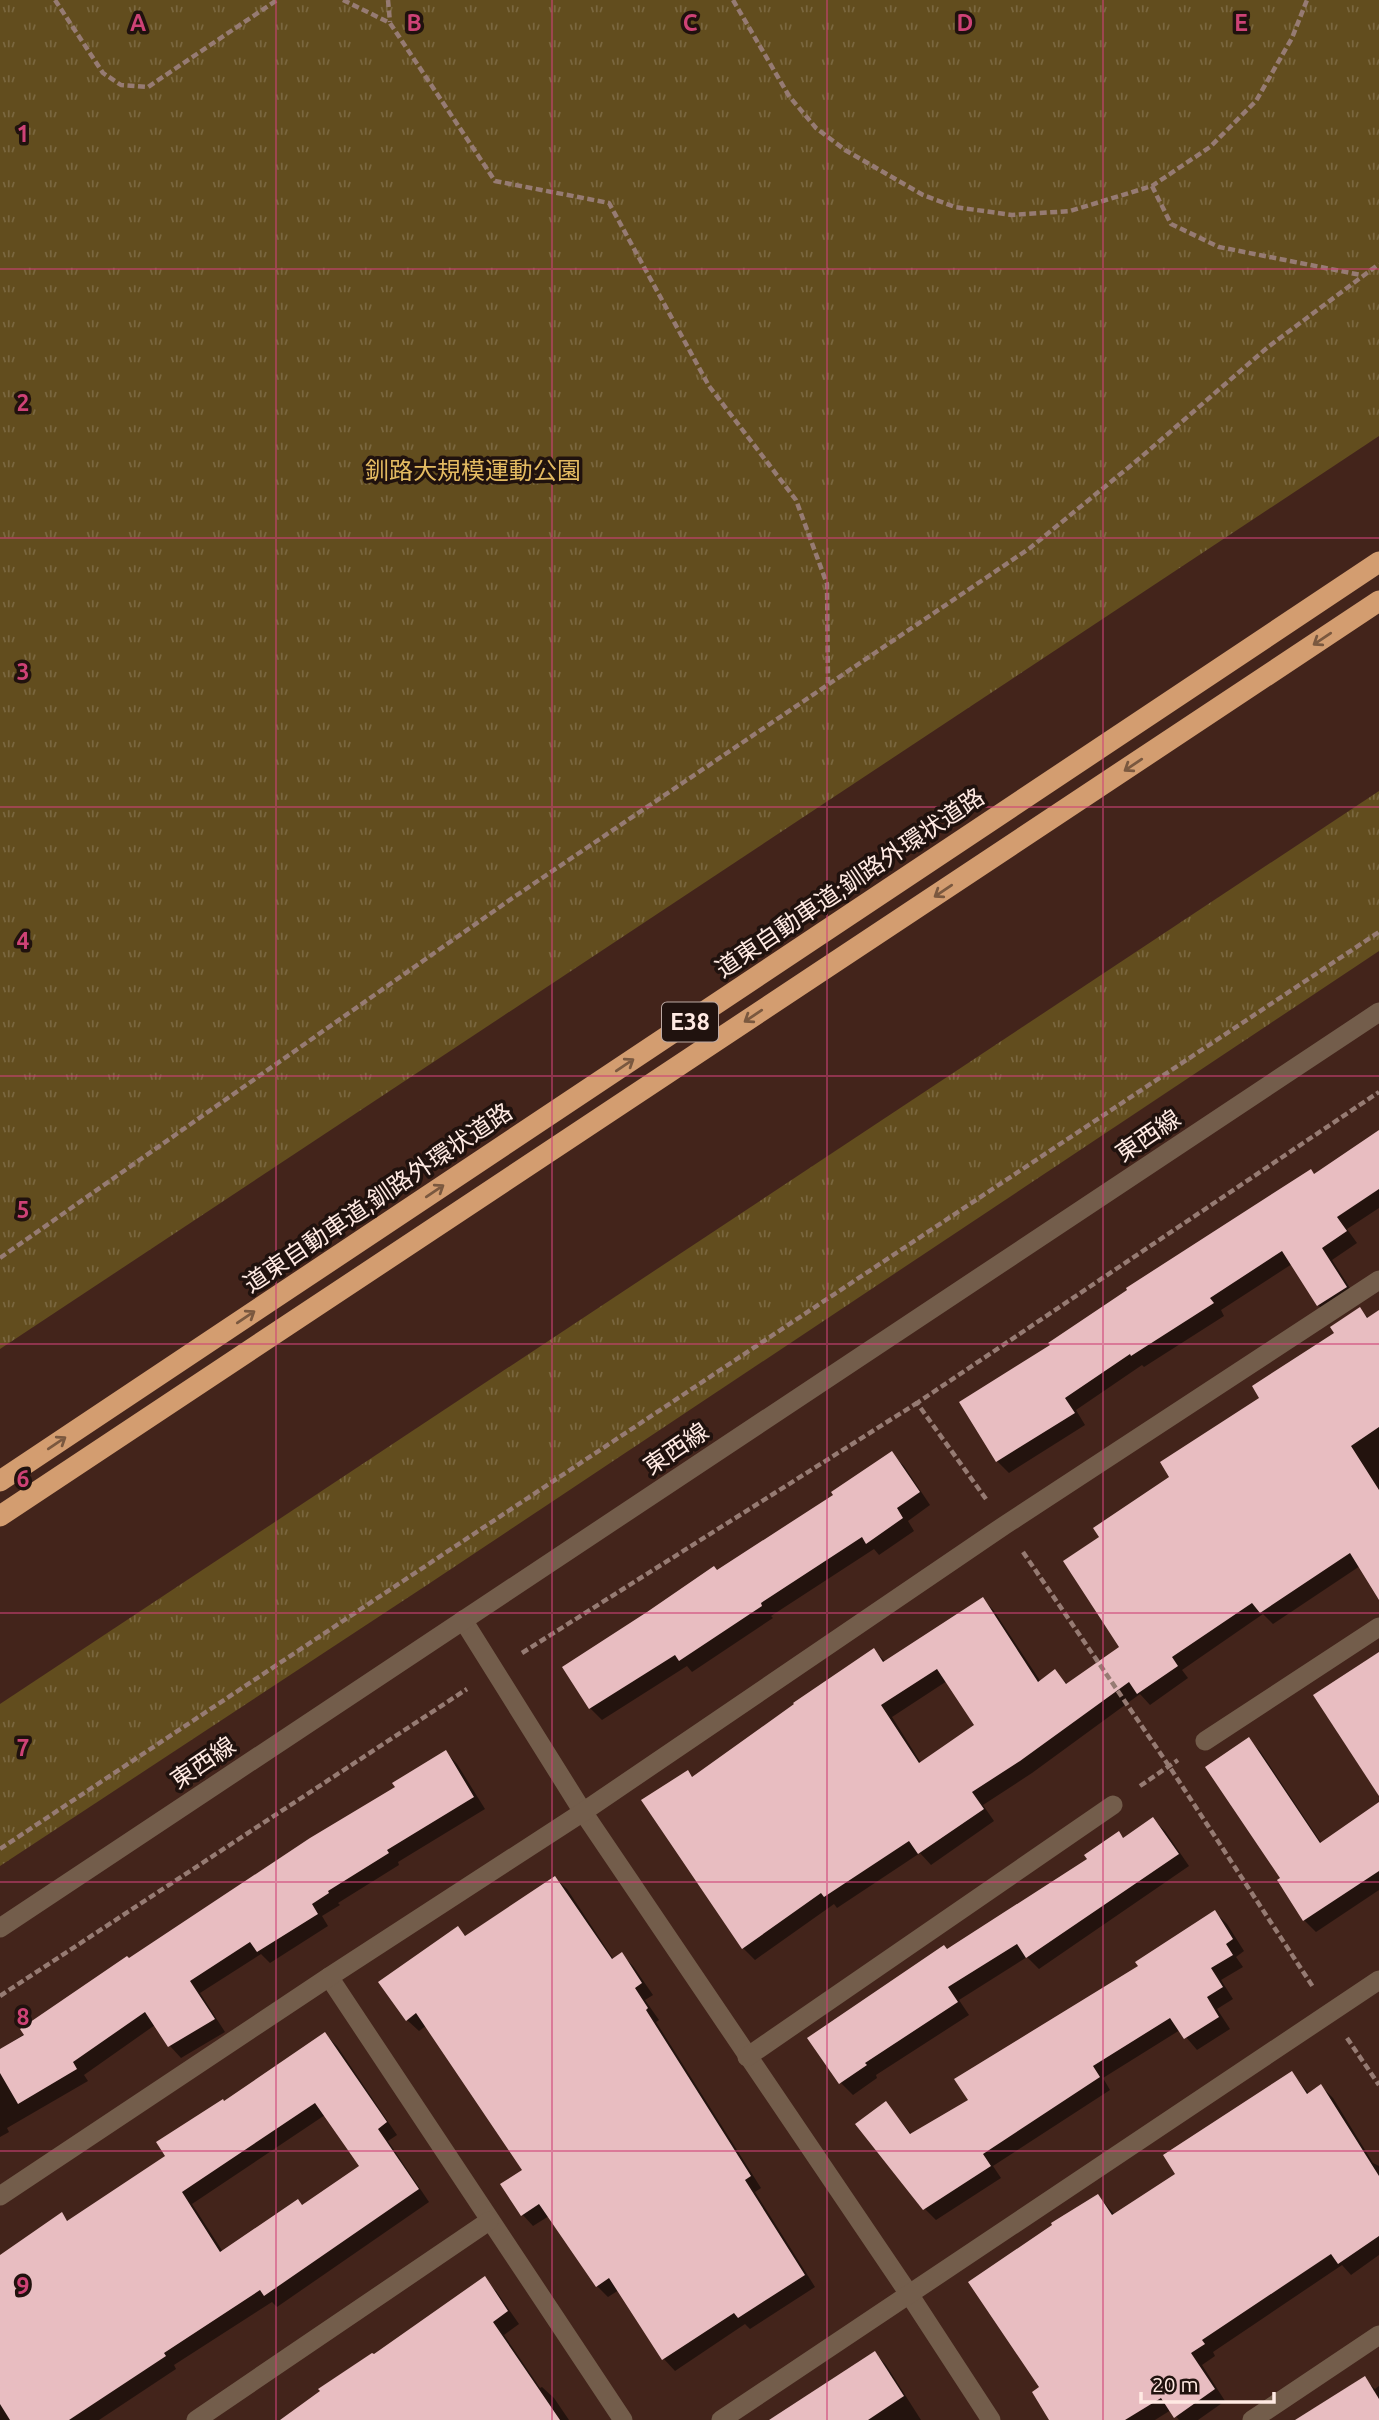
<svg xmlns="http://www.w3.org/2000/svg" width="1379" height="2420" viewBox="0 0 1379 2420" font-family="Ubuntu,'Noto Sans JP',sans-serif">
<defs>
<pattern id="park-tufts" width="24" height="20" patternUnits="userSpaceOnUse" patternTransform="scale(1.75)"><rect width="24" height="20" fill="#624d1e"/><path d="M3 7l-1-3M5 7V3M7 7l1-3M15 17l-1-3M17 17v-4M19 17l1-3" fill="none" stroke="#7a673f"/></pattern>
</defs>
<rect width="100%" height="100%" fill="#43241b"/>
<g fill="url(#park-tufts)">
<polygon points="0,0 1379,0 1379,436 0,1349"/>
<polygon points="1379,791 1379,951 427,1585 0,1866 0,1704"/>
</g>
<g fill="#0007" fill-rule="evenodd">
<polygon points="1379,1132 1379,1208 1347,1229 1357,1243 1332,1260 1357,1299 1330,1316 1318,1305 1292,1264 1221,1310 1224,1316 1144,1367 1142,1365 1076,1410 1085,1425 1009,1473 997,1461 962,1403"/>
<path d="M1360,1309L1369,1319L1379,1324V1574L1360,1566L1273,1624L1263,1614L1182,1670L1188,1678L1150,1705L1140,1694L1032,1773L983,1805L994,1821L931,1865L920,1853L837,1908L834,1904L755,1960L743,1948L693,1778L873,1650L886,1662L983,1599L994,1611L1041,1682L1055,1672L1068,1685L1122,1647L1102,1537L1337,1333ZM947,1681L976,1725L921,1763L892,1717Z"/>
<polygon points="892,1454 904,1466 930,1505 908,1521 914,1531 879,1555 874,1549 771,1616 773,1618 692,1672 687,1666 602,1720 590,1708 717,1572 835,1495"/>
<polygon points="1248,1739 1260,1751 1322,1844 1379,1804 1379,1890 1316,1932 1304,1920 1283,1878"/>
<polygon points="446,1752 457,1764 485,1809 398,1862 399,1865 338,1903 340,1905 322,1916 328,1926 270,1963 261,1954 200,1993 225,2032 181,2058 170,2046 155,2025 84,2075 88,2081 7,2128 9,2132 0,2137 0,2050 397,1788"/>
<polygon points="1153,1819 1165,1831 1189,1866 1039,1969 1027,1957 959,2000 969,2015 876,2075 877,2078 853,2095 841,2083 809,2038"/>
<polygon points="555,1878 567,1889 614,1960 621,1954 633,1966 653,1995 645,2000 659,2020 656,2022 761,2188 755,2192 815,2287 750,2329 745,2324 675,2371 664,2359 619,2290 608,2297 597,2286 549,2216 533,2226 522,2214 525,2171 427,2025 419,2031 407,2020 458,1929 467,1937"/>
<polygon points="1215,1912 1227,1924 1244,1951 1236,1957 1243,1967 1221,1980 1233,1999 1217,2009 1230,2029 1197,2050 1180,2030 1103,2078 1110,2090 993,2166 1001,2178 936,2220 924,2208 886,2103 912,2135 970,2101 1140,1966"/>
<path d="M325,2034L337,2046L397,2135L388,2141L429,2202L277,2307L272,2302L174,2365L176,2369L99,2420H0V2259L61,2215L69,2222L168,2157L224,2103ZM325,2115L361,2166L303,2206L223,2252L192,2204Z"/>
<polygon points="1292,2073 1309,2094 1321,2086 1333,2098 1373,2163 1379,2166 1379,2255 1351,2275 1342,2265 1213,2352 1215,2356 1202,2365 1225,2401 1198,2420 1179,2420 1171,2410 1155,2420 1051,2420 1042,2388 1098,2196 1115,2215 1177,2174"/>
<polygon points="484,2279 496,2291 519,2324 504,2335 540,2388 542,2387 554,2398 569,2420 283,2420"/>
<polygon points="875,2353 886,2365 921,2420 780,2420"/>
<polygon points="1364,2379 1375,2389 1379,2386 1379,2420 1299,2420"/>
</g>
<g fill="#e8bdc1" fill-rule="evenodd">
<polygon points="1379,1130 1379,1189 1337,1217 1347,1231 1322,1248 1347,1287 1317,1306 1282,1251 1210,1298 1214,1303 1131,1356 1130,1354 1065,1398 1075,1413 996,1462 959,1402 1050,1345 1048,1343 1127,1290 1126,1288 1311,1169 1314,1174"/>
<path d="M1360,1307L1367,1318L1379,1310V1427L1351,1446L1379,1490V1600L1350,1553L1260,1613L1252,1603L1172,1657L1178,1666L1137,1694L1129,1682L1020,1761L972,1792L984,1809L918,1854L909,1841L824,1897L821,1893L742,1949L641,1800L688,1770L692,1777L794,1704L793,1703L874,1648L883,1662L983,1597L1038,1682L1055,1669L1066,1684L1119,1647L1063,1561L1099,1537L1093,1528L1169,1477L1160,1462L1259,1398L1252,1386L1334,1333L1330,1327ZM937,1669L974,1725L919,1763L881,1705Z"/>
<polygon points="892,1451 920,1492 897,1508 903,1518 866,1544 862,1537 761,1603 762,1606 679,1661 675,1655 589,1709 562,1667 647,1612 714,1566 717,1570 833,1495 831,1492"/>
<polygon points="1379,1652 1379,1796 1313,1695"/>
<polygon points="1249,1737 1320,1843 1379,1802 1379,1871 1303,1921 1277,1880 1280,1878 1205,1767"/>
<polygon points="446,1750 474,1797 387,1850 389,1853 328,1891 329,1893 312,1904 318,1914 257,1952 250,1942 190,1981 215,2019 168,2047 145,2012 73,2062 77,2069 18,2104 0,2073 0,2049 24,2035 20,2029 127,1956 129,1958 310,1838 395,1787 392,1783"/>
<polygon points="1153,1817 1179,1854 1026,1958 1017,1944 948,1987 958,2002 865,2063 867,2065 839,2084 807,2038 944,1945 947,1949 1087,1859 1084,1855 1119,1831 1123,1838"/>
<polygon points="555,1876 612,1959 622,1952 642,1983 635,1988 648,2008 646,2010 751,2176 745,2180 805,2275 738,2318 734,2313 662,2360 609,2278 596,2287 539,2204 521,2216 500,2184 522,2170 416,2013 406,2021 378,1982 458,1926 465,1936"/>
<polygon points="1215,1910 1233,1939 1226,1944 1233,1955 1211,1968 1223,1987 1207,1997 1219,2017 1184,2039 1170,2018 1093,2066 1100,2077 983,2154 991,2166 923,2210 855,2124 886,2101 910,2134 968,2100 954,2079 1138,1966 1135,1962"/>
<path d="M325,2032L387,2122L378,2129L419,2189L264,2296L260,2290L164,2353L166,2356L69,2420H10L0,2404V2255L62,2212L67,2221L165,2156L156,2142L223,2099L224,2101ZM315,2103L359,2166L302,2205L298,2199L220,2252L182,2192Z"/>
<polygon points="1292,2071 1307,2094 1321,2084 1379,2176 1379,2236 1338,2264 1331,2254 1202,2340 1205,2344 1191,2353 1215,2389 1174,2418 1161,2398 1125,2420 1049,2420 1032,2392 1039,2387 968,2282 1052,2225 1051,2223 1098,2194 1112,2215 1175,2174 1163,2155"/>
<polygon points="485,2276 508,2311 493,2322 560,2420 280,2420 320,2391 318,2389 372,2353 374,2354"/>
<polygon points="875,2351 904,2396 868,2420 769,2420"/>
<polygon points="1365,2376 1379,2399 1379,2420 1295,2420"/>
</g>
<g fill="none" stroke-linecap="round" stroke-linejoin="round">
<g stroke="#967b73" stroke-width="4.5" stroke-dasharray="7 3.5" stroke-linecap="butt">
<polyline points="55,0 103,73 121,85 148,87 277,0"/>
<polyline points="343,0 390,23 495,181 609,203 709,386 796,500 827,584 828,683"/>
<polyline points="388,0 390,22"/>
<polyline points="733,0 789,96 816,128 845,150 923,195 955,207 1012,215 1070,211 1152,186 1210,147 1256,101 1292,38 1307,0"/>
<polyline points="1152,186 1171,224 1219,247 1361,275"/>
<polyline points="0,1258 514,897 1030,548 1140,458 1268,347 1379,264"/>
<polyline points="986,1499 917,1403 1379,1092"/>
<polyline points="1023,1552 1169,1766 1313,1987"/>
<polyline points="522,1653 917,1403"/>
<polyline points="1140,1786 1178,1760"/>
<polyline points="0,1849 1379,932"/>
<polyline points="0,1996 467,1689"/>
<polyline points="1347,2038 1379,2085"/>
</g>
<g stroke="#735d4b" stroke-width="19">
<polyline points="463,1620 583,1812 909,2294 991,2420"/>
<polyline points="1205,1741 1379,1627"/>
<polyline points="0,1928 1379,1012"/>
<polyline points="329,1977 623,2420"/>
<polyline points="747,2057 1113,1805"/>
<polyline points="0,2196 329,1977 583,1812 1005,1525 1379,1280"/>
<polyline points="196,2420 489,2221"/>
<polyline points="721,2420 1379,1980"/>
<polyline points="1252,2420 1379,2335"/>
</g>
<g stroke="#d39d70" stroke-width="21">
<polyline points="0,1481 1379,562"/>
<polyline points="0,1516 1379,601"/>
</g>
</g>
<defs><path id="oneway-shaft" d="M-6 0H5M1.5-3L5.5 0L1.5 3" fill="none" stroke-width="1.6" stroke-linecap="round" stroke-linejoin="round" transform="scale(1.75)"/></defs>
<g stroke="#7a583f">
<use href="#oneway-shaft" transform="translate(1322 639) rotate(146)"/>
<use href="#oneway-shaft" transform="translate(1133 765) rotate(146)"/>
<use href="#oneway-shaft" transform="translate(943 891) rotate(146)"/>
<use href="#oneway-shaft" transform="translate(753 1016) rotate(146)"/>
<use href="#oneway-shaft" transform="translate(625 1065) rotate(-34)"/>
<use href="#oneway-shaft" transform="translate(435 1191) rotate(-34)"/>
<use href="#oneway-shaft" transform="translate(246 1317) rotate(-34)"/>
<use href="#oneway-shaft" transform="translate(57 1443) rotate(-34)"/>
</g>
<path fill="none" stroke="#ce4276" stroke-width="2" stroke-opacity="0.55" d="M276,0V2420M552,0V2420M827,0V2420M1103,0V2420M0,269H1379M0,538H1379M0,807H1379M0,1076H1379M0,1344H1379M0,1613H1379M0,1882H1379M0,2151H1379"/>
<g text-anchor="middle" stroke-width="7" stroke-linejoin="round" paint-order="stroke">
<rect fill="#20120e" stroke="#bca9a3" stroke-width="2" x="662" y="1002.5" width="56" height="39" rx="5"/>
<g font-size="23" font-weight="bold" fill="#ffeae3">
<text x="690" y="1030">E38</text>
</g>
<g font-size="24" fill="#e4bb62" stroke="#20120e">
<text x="473" y="479">釧路大規模運動公園</text>
</g>
<g font-size="24" fill="#ffeae3" stroke="#20120e">
<text transform="translate(850 883) rotate(-34)" y="8">道東自動車道;釧路外環状道路</text>
<text transform="translate(1148 1136) rotate(-34)" y="8">東西線</text>
<text transform="translate(378 1198) rotate(-34)" y="8">道東自動車道;釧路外環状道路</text>
<text transform="translate(676 1449) rotate(-34)" y="8">東西線</text>
<text transform="translate(203 1763) rotate(-34)" y="8">東西線</text>
</g>
</g>
<g font-size="23" text-anchor="middle" font-weight="bold" fill="#ce4276" stroke="#20120e" stroke-width="7" stroke-linejoin="round" paint-order="stroke">
<text x="138" y="31">A</text>
<text x="414" y="31">B</text>
<text x="690" y="31">C</text>
<text x="965" y="31">D</text>
<text x="1241" y="31">E</text>
<text x="23" y="142">1</text>
<text x="23" y="411">2</text>
<text x="23" y="680">3</text>
<text x="23" y="949">4</text>
<text x="23" y="1218">5</text>
<text x="23" y="1487">6</text>
<text x="23" y="1756">7</text>
<text x="23" y="2025">8</text>
<text x="23" y="2294">9</text>
</g>
<path d="M1141 2392v10h133v-10" fill="none" stroke="#ffeae3" stroke-width="3.5"/>
<text x="1152" y="2392" font-size="21" fill="#ffeae3" stroke="#20120e" stroke-width="5" paint-order="stroke">20 m</text>
</svg>
